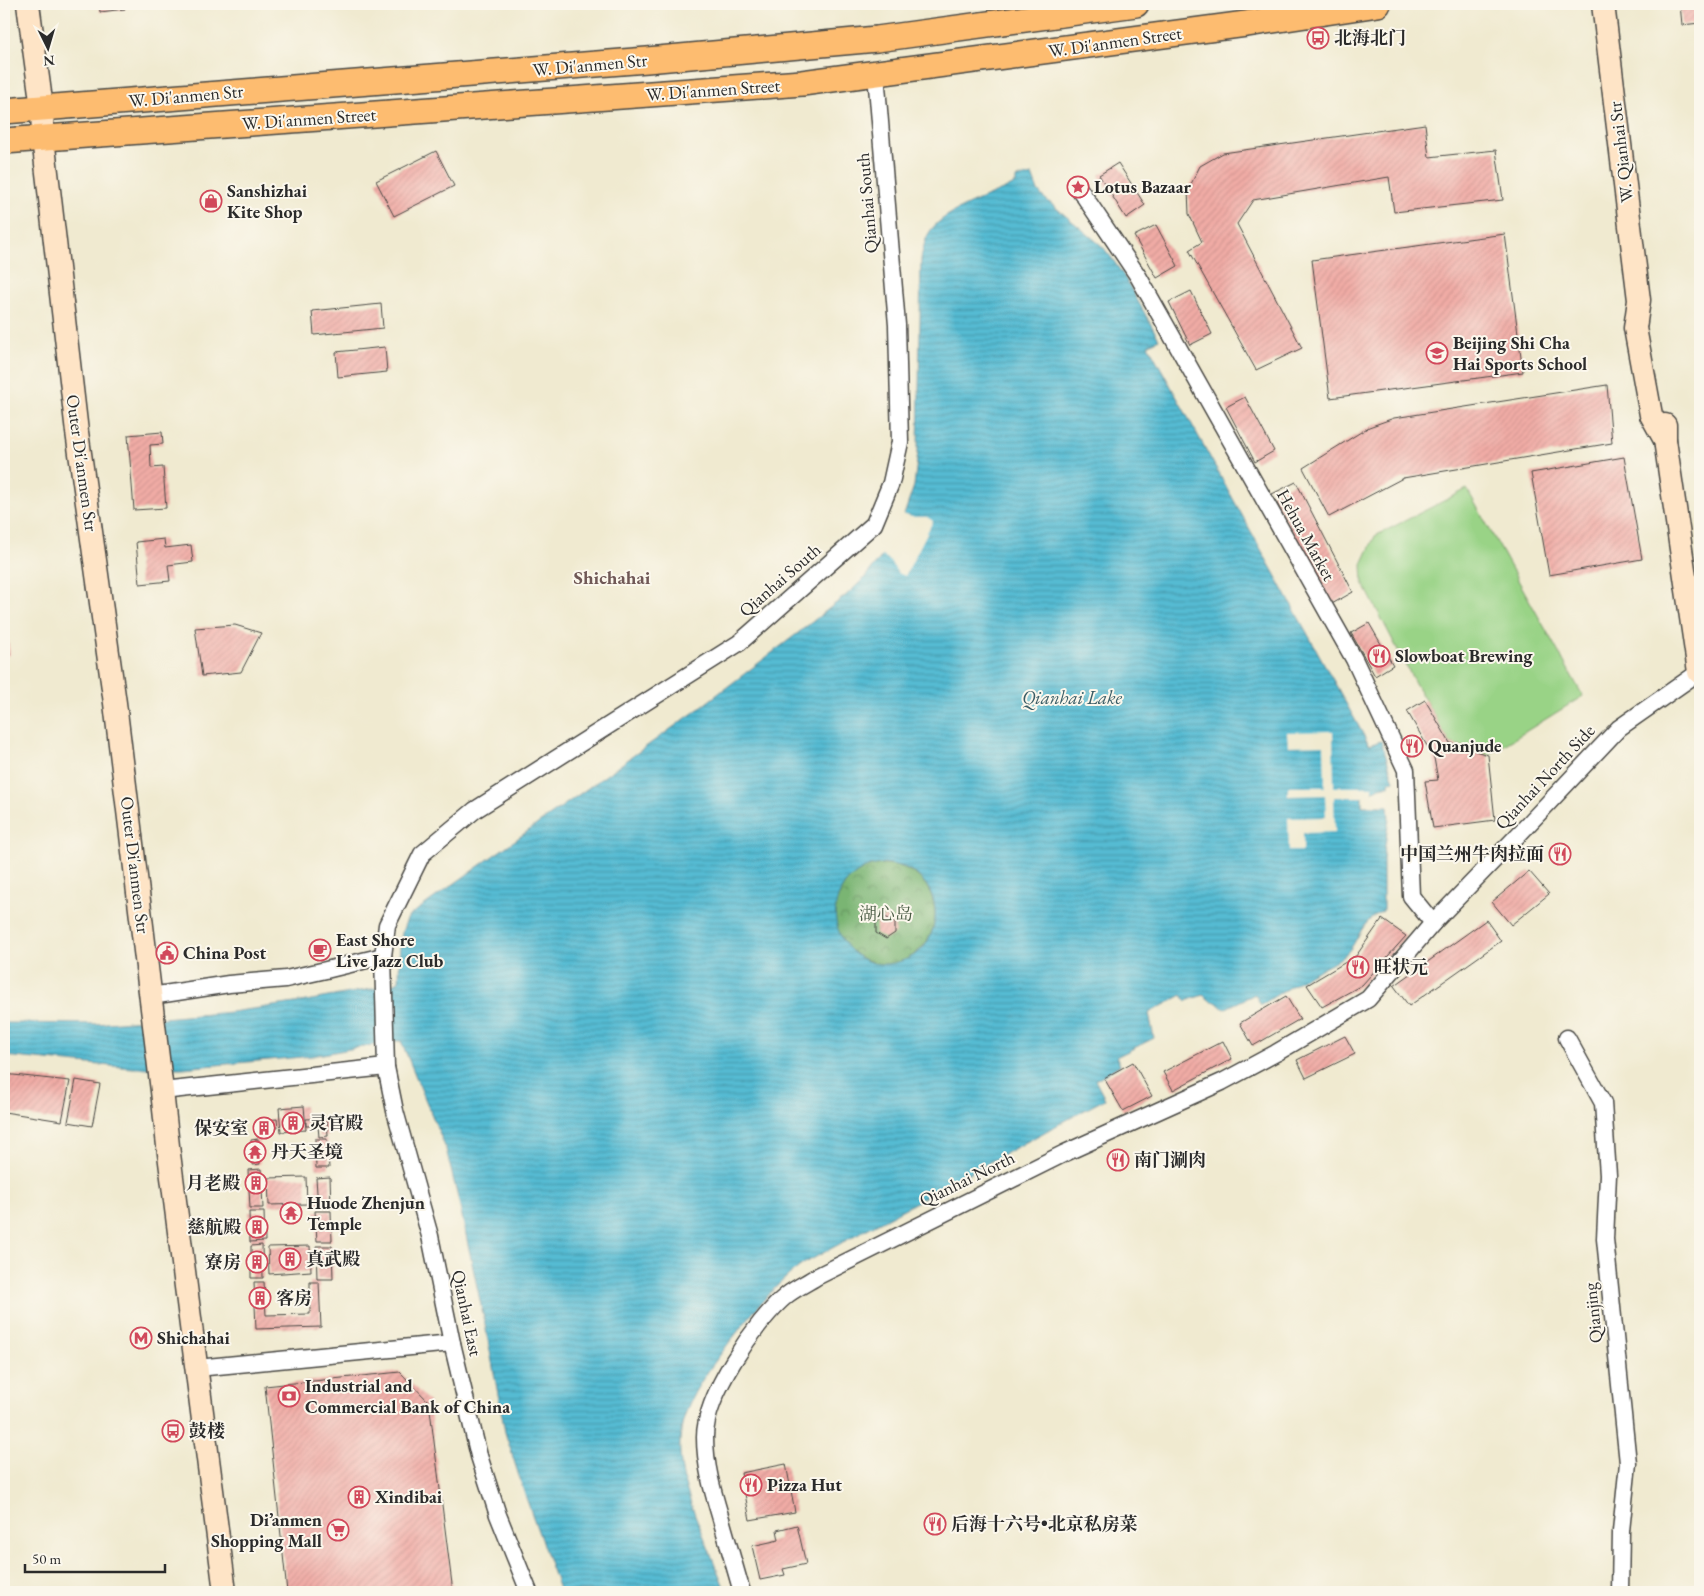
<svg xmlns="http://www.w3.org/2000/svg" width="1704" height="1596" viewBox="0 0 1704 1596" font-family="'EB Garamond','Noto Serif SC',serif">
<defs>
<pattern id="forest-crowns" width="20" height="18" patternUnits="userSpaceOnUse" patternTransform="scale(1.25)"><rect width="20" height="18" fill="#7ab573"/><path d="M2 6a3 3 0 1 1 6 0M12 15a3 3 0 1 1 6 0" fill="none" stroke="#64935f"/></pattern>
<pattern id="water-rules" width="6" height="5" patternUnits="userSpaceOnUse" patternTransform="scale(1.25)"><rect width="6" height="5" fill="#55bbd3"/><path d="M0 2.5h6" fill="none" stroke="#4798ab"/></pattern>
<pattern id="building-hatch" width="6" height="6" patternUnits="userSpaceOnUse" patternTransform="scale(1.25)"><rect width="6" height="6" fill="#f1aca6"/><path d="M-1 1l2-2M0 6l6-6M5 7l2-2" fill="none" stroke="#cf948f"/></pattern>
</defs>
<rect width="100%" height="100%" fill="#fbf7ec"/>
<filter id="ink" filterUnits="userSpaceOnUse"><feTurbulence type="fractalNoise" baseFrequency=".02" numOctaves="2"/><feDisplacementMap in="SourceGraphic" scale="10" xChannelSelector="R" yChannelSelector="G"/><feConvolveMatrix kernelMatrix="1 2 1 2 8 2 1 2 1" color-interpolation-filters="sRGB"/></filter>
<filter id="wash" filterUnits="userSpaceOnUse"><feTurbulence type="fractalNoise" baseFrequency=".0096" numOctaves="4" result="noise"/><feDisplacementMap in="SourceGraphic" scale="20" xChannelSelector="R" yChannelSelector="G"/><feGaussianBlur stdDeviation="1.12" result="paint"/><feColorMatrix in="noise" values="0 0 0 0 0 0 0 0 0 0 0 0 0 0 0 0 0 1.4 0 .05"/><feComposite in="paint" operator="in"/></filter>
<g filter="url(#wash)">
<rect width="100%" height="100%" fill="#f0ead0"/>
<polygon fill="#99d386" stroke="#627f58" points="1467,489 1583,696 1488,755 1450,743 1415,683 1363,583 1362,564 1375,536"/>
<circle fill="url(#forest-crowns)" stroke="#52704f" cx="885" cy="914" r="50"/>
<path fill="url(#water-rules)" stroke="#40737f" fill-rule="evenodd" d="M1032,175L1038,191L1043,197L1102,246L1111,257L1124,276L1159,339L1148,345L1369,745L1381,741L1394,781L1389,782V785L1380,787L1362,797V806H1388L1389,819L1383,859V911C1356,924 1360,944 1342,957C1333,964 1321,969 1311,974C1294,984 1278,994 1261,1005L1255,994L1224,1009L1216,1002H1212L1203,995L1186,1001L1182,995L1149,1013L1154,1038L1116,1057L1120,1065L1095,1080L1105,1099L803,1264C772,1286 751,1315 728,1344C713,1365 695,1386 686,1412C671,1453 686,1493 702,1532C710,1552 718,1572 726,1592H560L524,1492L505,1432L485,1324L459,1202L446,1149L401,1041H394L312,1056L183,1068H133L4,1056V1023L96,1024L231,1012L295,1003L388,986L399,981C400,960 397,935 409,916L693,713L798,633L850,592L865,577L882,556L896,534L904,515L914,486L918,451L921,259C923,249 925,238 931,230C945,211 985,198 1007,188L1016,183V178ZM884,863C895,865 907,866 916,874C937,891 941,919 927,942C922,951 913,957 904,960C844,984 806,897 865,868C871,865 878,865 884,863Z"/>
<g fill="#f0ead0">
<polygon points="902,514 912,517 927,517 933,521 905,576 898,573 888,559 880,554 894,533"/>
<polygon points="1333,731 1334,787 1372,787 1372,794 1367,797 1334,797 1335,832 1303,833 1303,851 1289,851 1288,818 1326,817 1325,795 1288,796 1288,787 1325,787 1324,745 1288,746 1287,732"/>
</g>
<g id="blocks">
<g fill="url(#building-hatch)">
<polygon points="99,4 124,4 125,9 100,12"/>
<polygon points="1680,4 1700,4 1700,23 1682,25"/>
<polygon points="1425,124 1429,157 1496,150 1503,200 1394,212 1389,177 1253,200 1237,224 1302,348 1256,370 1189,250 1202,242 1189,214 1188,190 1200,166 1223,153"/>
<polygon points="436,151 454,186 394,216 376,181"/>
<polygon points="1118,163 1145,205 1126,218 1099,175"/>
<polygon points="1156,225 1178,266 1157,278 1134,236"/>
<polygon points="1505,234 1523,372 1330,398 1312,260"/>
<polygon points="1191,291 1212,334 1190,345 1169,302"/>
<polygon points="381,304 383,328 314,335 312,311"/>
<polygon points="385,347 387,372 338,377 336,352"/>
<polygon points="1607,385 1612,443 1403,478 1329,517 1303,468 1369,427 1394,418"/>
<polygon points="1245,397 1274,451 1255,462 1226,407"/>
<polygon points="162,432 163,444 150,445 151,468 163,467 166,508 134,510 128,435"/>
<polygon points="1624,457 1642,559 1549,575 1531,473"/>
<polygon points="1296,482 1353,592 1330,605 1272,494"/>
<polygon points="164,539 165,548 191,545 193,562 168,565 170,581 140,584 136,542"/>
<polygon points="4,614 5,614 10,655 4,656"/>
<polygon points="1369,623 1393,665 1375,676 1351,633"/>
<polygon points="235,625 261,633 241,672 202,676 195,628"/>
<polygon points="1425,700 1450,743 1488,755 1495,820 1433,828 1425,781 1438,780 1434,758 1407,711"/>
<polygon points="1529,871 1549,894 1511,925 1492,902"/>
<polygon points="885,917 895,922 895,933 886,939 876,933 876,923"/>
<polygon points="1382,919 1406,936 1362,985 1322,1007 1307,985 1356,956"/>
<polygon points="1486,920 1501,941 1409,1006 1394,986"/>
<polygon points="1286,996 1300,1019 1253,1046 1240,1023"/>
<polygon points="1345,1036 1355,1054 1306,1078 1297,1060"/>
<polygon points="1223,1041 1232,1059 1173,1090 1163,1072"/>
<polygon points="1133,1062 1152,1096 1123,1111 1104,1078"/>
<polygon points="4,1074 70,1081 62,1121 4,1112"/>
<polygon points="76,1080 100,1084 92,1126 68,1122"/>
<polygon points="304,1106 306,1130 281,1132 279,1108"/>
<polygon points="327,1118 328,1136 319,1137 318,1126 306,1126 306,1119"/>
<polygon points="277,1119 278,1127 264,1129 264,1136 257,1136 256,1121"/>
<polygon points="258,1139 260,1164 253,1165 251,1140"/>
<polygon points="315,1139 327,1139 329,1168 316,1168"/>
<polygon points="261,1169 263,1208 250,1208 248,1170"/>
<polygon points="306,1177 307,1204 269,1205 268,1178"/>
<polygon points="330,1177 331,1206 318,1207 316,1178"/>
<polygon points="315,1211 331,1211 332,1241 317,1241"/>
<polygon points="249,1212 264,1212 265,1241 250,1242"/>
<polygon points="262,1245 263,1278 251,1278 251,1246"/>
<polygon points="310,1246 311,1271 269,1274 268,1247"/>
<polygon points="316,1246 332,1246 333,1279 317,1279"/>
<polygon points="254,1282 264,1282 266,1315 310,1314 310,1282 319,1282 321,1327 256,1329"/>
<polygon points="400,1372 429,1402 453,1592 287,1592 265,1386"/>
<polygon points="786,1464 795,1512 750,1520 741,1473"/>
<polygon points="797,1525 806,1564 783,1569 785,1575 760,1580 752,1546 779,1540 777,1530"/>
</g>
</g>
</g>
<g filter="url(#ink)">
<use href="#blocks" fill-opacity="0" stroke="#494844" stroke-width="1"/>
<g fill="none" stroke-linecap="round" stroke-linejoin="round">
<g stroke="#494844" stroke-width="19">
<g id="street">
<polyline points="1078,187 1138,276 1354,659 1406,770 1411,896 1433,923"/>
<polyline points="151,996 229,984 286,979 326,970 383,956"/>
<polyline points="1567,1038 1603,1103 1608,1175 1605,1239 1628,1463 1621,1531 1620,1592"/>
<polyline points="162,1091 386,1067"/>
<polyline points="197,1368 452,1343"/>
<polyline points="529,1592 498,1515 479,1456 452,1343 430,1236 395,1111 386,1067 383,956 387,925 422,854 475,810 739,643 874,524 891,483 900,442 897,325 876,74"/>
<path d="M742,1592C735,1568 728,1544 721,1519C713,1492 705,1466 705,1437C705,1396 755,1321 787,1295C796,1288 807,1283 816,1277L1065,1153L1222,1082L1276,1053L1368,999L1433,923L1522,831L1619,728L1699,672"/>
</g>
</g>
<g stroke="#494844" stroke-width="25">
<g id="secondary">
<polyline points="28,4 42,108 43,138 77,432 115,703 162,1091 168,1146 225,1592"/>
<polyline points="1603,4 1639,300 1635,328 1651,415 1665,440"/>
<polyline points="1665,425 1665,440 1699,672 1700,671"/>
</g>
</g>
<g stroke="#494844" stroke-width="28">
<g id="primary">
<polyline points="4,111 647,60 877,39 1136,4"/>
<polyline points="4,141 802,83 1246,24 1378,4"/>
</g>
</g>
<use href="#street" stroke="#fff" stroke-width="16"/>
<use href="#secondary" stroke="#fee4c6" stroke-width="22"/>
<use href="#primary" stroke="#fdbc70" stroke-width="25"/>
</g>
</g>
<defs>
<g id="bus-ring" transform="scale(1.125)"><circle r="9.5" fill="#fbf7ec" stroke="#d1495b" stroke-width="1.5"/><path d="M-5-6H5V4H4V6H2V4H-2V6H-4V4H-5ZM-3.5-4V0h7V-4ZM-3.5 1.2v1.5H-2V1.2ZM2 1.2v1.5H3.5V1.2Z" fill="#d1495b"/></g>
<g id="sight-ring" transform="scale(1.125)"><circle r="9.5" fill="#fbf7ec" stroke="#d1495b" stroke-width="1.5"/><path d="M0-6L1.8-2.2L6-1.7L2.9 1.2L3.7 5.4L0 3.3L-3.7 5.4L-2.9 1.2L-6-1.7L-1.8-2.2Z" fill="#d1495b"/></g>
<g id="shop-ring" transform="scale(1.125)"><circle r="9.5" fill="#fbf7ec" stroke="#d1495b" stroke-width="1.5"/><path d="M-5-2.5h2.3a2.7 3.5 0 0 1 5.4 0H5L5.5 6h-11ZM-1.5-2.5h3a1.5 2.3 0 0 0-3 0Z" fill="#d1495b"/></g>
<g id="school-ring" transform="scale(1.125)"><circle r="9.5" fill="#fbf7ec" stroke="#d1495b" stroke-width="1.5"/><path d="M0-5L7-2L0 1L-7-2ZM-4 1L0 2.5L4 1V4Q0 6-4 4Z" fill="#d1495b"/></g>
<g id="restaurant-ring" transform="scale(1.125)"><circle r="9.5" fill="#fbf7ec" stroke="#d1495b" stroke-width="1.5"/><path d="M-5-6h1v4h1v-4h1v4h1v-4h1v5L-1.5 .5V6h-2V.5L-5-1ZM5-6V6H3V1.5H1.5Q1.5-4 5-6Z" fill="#d1495b"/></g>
<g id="cafe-ring" transform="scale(1.125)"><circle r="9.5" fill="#fbf7ec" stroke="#d1495b" stroke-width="1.5"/><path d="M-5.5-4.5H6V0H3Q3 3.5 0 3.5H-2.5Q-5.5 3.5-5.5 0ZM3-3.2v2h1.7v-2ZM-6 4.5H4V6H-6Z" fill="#d1495b"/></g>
<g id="civic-ring" transform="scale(1.125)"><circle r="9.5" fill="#fbf7ec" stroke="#d1495b" stroke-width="1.5"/><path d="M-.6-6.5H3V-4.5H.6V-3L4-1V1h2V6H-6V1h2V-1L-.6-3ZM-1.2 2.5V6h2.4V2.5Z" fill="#d1495b"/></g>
<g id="building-ring" transform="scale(1.125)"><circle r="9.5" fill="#fbf7ec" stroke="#d1495b" stroke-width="1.5"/><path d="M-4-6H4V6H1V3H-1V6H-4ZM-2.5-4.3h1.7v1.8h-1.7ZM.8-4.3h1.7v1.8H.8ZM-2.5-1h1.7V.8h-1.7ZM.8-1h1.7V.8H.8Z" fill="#d1495b"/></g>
<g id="temple-ring" transform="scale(1.125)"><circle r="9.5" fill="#fbf7ec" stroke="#d1495b" stroke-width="1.5"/><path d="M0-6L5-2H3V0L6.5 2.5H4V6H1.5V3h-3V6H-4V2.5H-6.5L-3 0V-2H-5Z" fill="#d1495b"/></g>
<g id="metro-ring" transform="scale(1.125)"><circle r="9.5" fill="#fbf7ec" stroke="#d1495b" stroke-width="1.5"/><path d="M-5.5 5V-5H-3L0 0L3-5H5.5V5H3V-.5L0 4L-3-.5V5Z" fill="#d1495b"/></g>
<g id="bank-ring" transform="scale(1.125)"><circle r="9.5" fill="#fbf7ec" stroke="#d1495b" stroke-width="1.5"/><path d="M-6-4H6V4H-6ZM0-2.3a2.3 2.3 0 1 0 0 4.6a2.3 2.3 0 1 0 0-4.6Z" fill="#d1495b"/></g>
<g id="supermarket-ring" transform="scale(1.125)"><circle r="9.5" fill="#fbf7ec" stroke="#d1495b" stroke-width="1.5"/><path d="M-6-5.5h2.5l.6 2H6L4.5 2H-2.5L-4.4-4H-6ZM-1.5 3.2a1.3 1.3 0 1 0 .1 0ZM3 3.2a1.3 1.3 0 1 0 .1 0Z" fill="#d1495b"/></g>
</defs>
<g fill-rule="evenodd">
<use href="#bus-ring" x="1318" y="38"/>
<use href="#sight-ring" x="1078" y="187"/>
<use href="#shop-ring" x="211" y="201"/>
<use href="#school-ring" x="1437" y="353"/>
<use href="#restaurant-ring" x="1379" y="656"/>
<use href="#restaurant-ring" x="1412" y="746"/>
<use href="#restaurant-ring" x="1560" y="854"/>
<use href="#cafe-ring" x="320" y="950"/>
<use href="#civic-ring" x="167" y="953"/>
<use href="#restaurant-ring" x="1358" y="967"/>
<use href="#building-ring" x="293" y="1123"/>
<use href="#building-ring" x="264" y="1128"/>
<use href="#temple-ring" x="255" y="1152"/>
<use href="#restaurant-ring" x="1118" y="1160"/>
<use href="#building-ring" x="256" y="1183"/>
<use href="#temple-ring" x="291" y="1213"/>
<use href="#building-ring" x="257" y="1227"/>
<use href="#building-ring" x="290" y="1259"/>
<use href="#building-ring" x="257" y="1262"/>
<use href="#building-ring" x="260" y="1298"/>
<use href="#metro-ring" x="141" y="1338"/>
<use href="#bank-ring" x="289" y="1396"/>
<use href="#bus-ring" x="173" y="1431"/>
<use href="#restaurant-ring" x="751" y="1485"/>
<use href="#building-ring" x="359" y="1497"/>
<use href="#restaurant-ring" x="935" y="1524"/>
<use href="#supermarket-ring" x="338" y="1530"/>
</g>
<g text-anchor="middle" stroke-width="4" stroke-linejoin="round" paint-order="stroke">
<g font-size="18" font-weight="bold" fill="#2b2b2b" stroke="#fbf7ec" text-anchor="start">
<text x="1334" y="44">北海北门</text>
<text x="1094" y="193">Lotus Bazaar</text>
<text x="227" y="197">Sanshizhai<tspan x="227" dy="21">Kite Shop</tspan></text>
<text x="1453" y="349">Beijing Shi Cha<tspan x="1453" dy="21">Hai Sports School</tspan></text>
<text x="1395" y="662">Slowboat Brewing</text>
<text x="1428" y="752">Quanjude</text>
<text x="1544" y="860" text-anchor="end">中国兰州牛肉拉面</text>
<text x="336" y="946">East Shore<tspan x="336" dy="21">Live Jazz Club</tspan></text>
<text x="183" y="959">China Post</text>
<text x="1374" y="973">旺状元</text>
<text x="309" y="1129">灵官殿</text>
<text x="248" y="1134" text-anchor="end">保安室</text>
<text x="271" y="1158">丹天圣境</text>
<text x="1134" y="1166">南门涮肉</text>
<text x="240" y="1189" text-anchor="end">月老殿</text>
<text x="307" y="1209">Huode Zhenjun<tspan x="307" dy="21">Temple</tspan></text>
<text x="241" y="1233" text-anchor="end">慈航殿</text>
<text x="306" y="1265">真武殿</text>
<text x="241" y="1268" text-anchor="end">寮房</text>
<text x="276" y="1304">客房</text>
<text x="157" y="1344">Shichahai</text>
<text x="305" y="1392">Industrial and<tspan x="305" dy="21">Commercial Bank of China</tspan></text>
<text x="189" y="1437">鼓楼</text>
<text x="767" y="1491">Pizza Hut</text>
<text x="375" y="1503">Xindibai</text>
<text x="322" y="1526" text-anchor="end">Di’anmen<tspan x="322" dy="21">Shopping Mall</tspan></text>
<text x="951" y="1530">后海十六号•北京私房菜</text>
</g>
<g font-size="18" fill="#2b2b2b" stroke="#fbf7ec">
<text transform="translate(1115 42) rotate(-8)" y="6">W. Di'anmen Street</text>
<text transform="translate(590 65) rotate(-5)" y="6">W. Di'anmen Str</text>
<text transform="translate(713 90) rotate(-4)" y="6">W. Di'anmen Street</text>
<text transform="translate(186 96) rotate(-5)" y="6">W. Di'anmen Str</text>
<text transform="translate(309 119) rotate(-4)" y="6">W. Di'anmen Street</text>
<text transform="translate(1621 152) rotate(-97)" y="6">W. Qianhai Str</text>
<text transform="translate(867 203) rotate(-95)" y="6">Qianhai South</text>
<text transform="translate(82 463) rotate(82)" y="6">Outer Di'anmen Str</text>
<text transform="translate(1306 535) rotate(61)" y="6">Hehua Market</text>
<text transform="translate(780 580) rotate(-41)" y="6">Qianhai South</text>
<text transform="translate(1545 777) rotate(-47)" y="6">Qianhai North Side</text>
<text transform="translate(135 865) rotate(83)" y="6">Outer Di'anmen Str</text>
<text transform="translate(967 1179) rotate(-26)" y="6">Qianhai North</text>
<text transform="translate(467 1313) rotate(78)" y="6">Qianhai East</text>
<text transform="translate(1593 1313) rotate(-96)" y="6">Qianjing</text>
</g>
<g font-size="18" fill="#4c5d46" stroke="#fbf7ec">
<text x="886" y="920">湖心岛</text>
</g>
<g font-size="19" font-weight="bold" fill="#705856" stroke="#fbf7ec">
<text x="612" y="584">Shichahai</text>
</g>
<g font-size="19" font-style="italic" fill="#3a5d66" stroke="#fbf7ec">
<text x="1072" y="704">Qianhai Lake</text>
</g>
</g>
<rect width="1704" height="1596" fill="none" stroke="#fbf7ec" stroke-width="20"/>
<g transform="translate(48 48) rotate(175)" stroke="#fbf7ec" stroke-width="4" paint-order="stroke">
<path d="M0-4L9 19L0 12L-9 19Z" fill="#2b2b2b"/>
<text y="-8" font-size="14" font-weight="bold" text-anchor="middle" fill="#2b2b2b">N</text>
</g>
<path d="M25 1564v8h140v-8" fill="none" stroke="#2b2b2b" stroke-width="2.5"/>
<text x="32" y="1564" font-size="15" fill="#2b2b2b" stroke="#fbf7ec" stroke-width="4" paint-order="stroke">50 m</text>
</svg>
